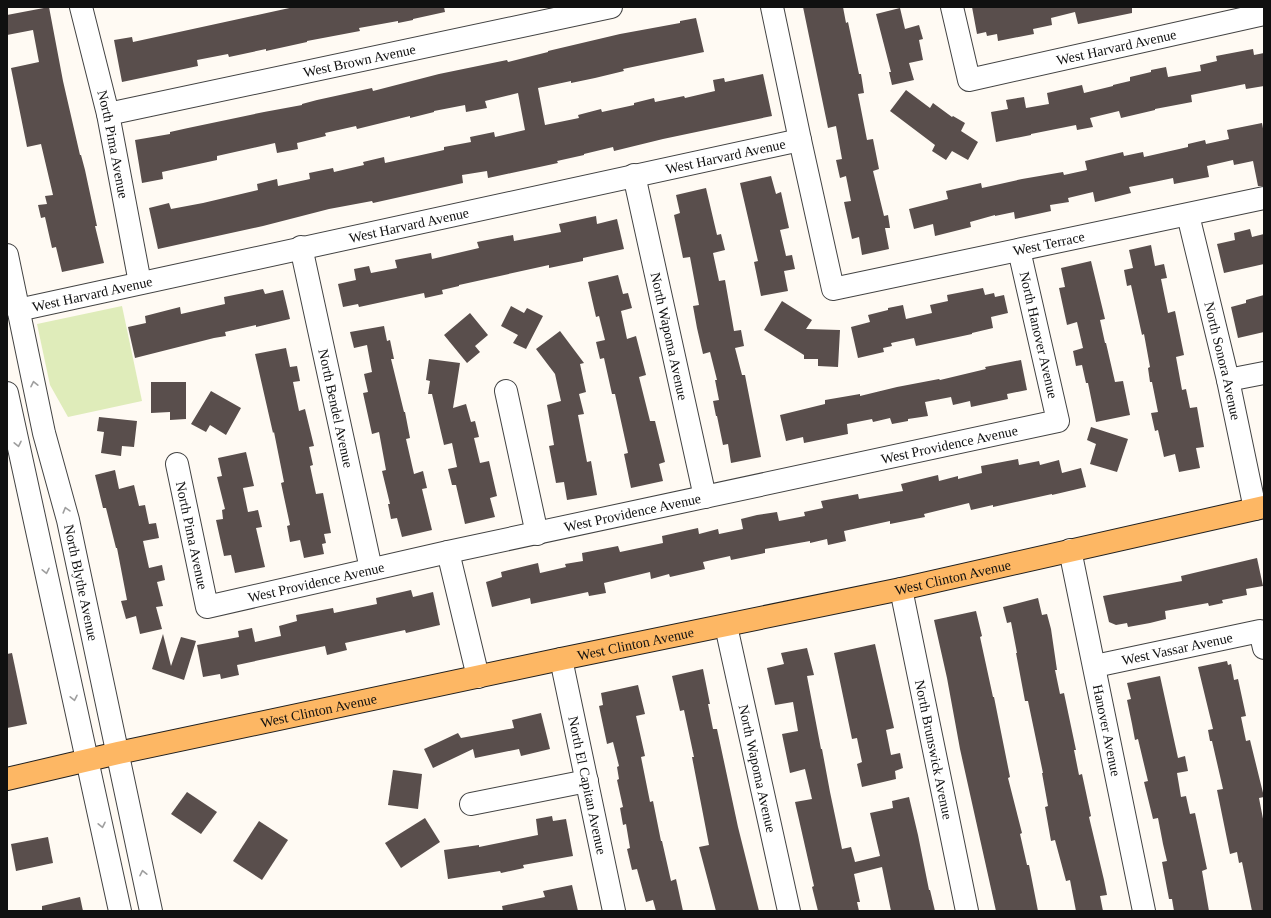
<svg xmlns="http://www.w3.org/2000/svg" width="1271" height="918" viewBox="0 0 1271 918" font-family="'Times New Roman',serif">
<rect width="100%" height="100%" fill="#fffaf3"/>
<polygon fill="#dfecba" points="122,306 142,401 68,417 50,385 37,324"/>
<g fill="#594e4c">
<polygon points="49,7 63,81 80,155 81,155 85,170 97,226 95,226 104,263 62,272 56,247 52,248 45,217 41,218 38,205 47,204 45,196 53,195 41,144 27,147 11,68 39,62 33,30 7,35 7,15"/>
<polygon points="294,7 444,7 445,12 413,19 413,20 398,23 398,21 359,28 360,31 307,41 307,42 266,51 266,49 229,57 228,54 197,60 198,66 122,82 114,40 132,37 133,42"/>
<polygon points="803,7 843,7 846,23 848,22 859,74 861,74 864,93 858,94 867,140 873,139 879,169 873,171 884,216 888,215 890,228 885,228 889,249 862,255 859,237 852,239 844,202 851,201 846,176 840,178 836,160 842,159 836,126 828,128"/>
<polygon points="972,7 1132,7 1132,13 1078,24 1075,12 1051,18 1052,25 1033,29 1034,34 998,41 997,34 987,36 986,32 977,34"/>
<polygon points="900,8 905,29 919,25 923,39 919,40 923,60 909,63 914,80 892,85 889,72 891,72 876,14"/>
<polygon points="696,18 704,52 623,69 624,71 595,78 571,83 571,81 538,88 545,125 579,118 578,115 601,109 602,112 634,105 634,103 654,98 655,102 684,96 685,98 715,91 713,80 724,78 725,82 763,74 772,116 663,139 614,151 613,147 584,154 584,155 557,161 558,163 488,178 487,171 462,175 463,183 373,203 372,201 329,209 263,226 158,249 149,208 169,203 171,209 203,203 258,190 257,184 277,179 278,186 310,179 309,173 333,168 334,172 364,165 363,162 384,157 385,163 417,156 444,150 444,147 471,142 470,137 494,132 495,137 525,130 518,93 485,101 487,108 466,112 465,105 434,111 434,112 410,118 410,116 357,129 356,126 325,133 326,136 297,143 298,149 277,153 275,143 217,156 217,160 162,172 163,179 142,183 135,140 170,134 170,132 188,128 264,112 302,105 302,104 317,100 372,88 373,91 439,74 507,60 508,62 548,52 548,51 620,34 680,23 680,21"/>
<polygon points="1253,49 1254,55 1264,53 1264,86 1246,89 1245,84 1191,95 1192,102 1155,109 1155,110 1121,118 1119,111 1090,118 1093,127 1077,130 1076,125 1031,134 1031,135 996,142 991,112 1008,109 1006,100 1024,97 1026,108 1049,104 1047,93 1082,85 1084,93 1113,86 1113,85 1130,81 1130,77 1151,72 1151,70 1166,67 1168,77 1201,71 1200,65 1217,61 1216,56"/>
<polygon points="906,90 930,108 933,103 952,117 953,116 965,123 961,131 978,142 968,160 952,151 946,160 932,151 935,145 890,111"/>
<polygon points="1262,123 1264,134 1264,186 1258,186 1253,161 1234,165 1233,160 1207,166 1209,177 1174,184 1173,178 1154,182 1129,187 1131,193 1095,202 1093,192 1068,198 1069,202 1050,205 1051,211 1015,219 1014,212 995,216 995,215 970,222 971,227 935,236 933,224 914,229 909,209 948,199 946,191 981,183 982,188 1022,179 1063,172 1064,175 1087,170 1085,161 1123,152 1124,156 1143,152 1144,157 1188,147 1188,144 1205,140 1206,144 1229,139 1227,130"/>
<polygon points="771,176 776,194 781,192 789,228 780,230 786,256 792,255 795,269 784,271 788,291 761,296 754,262 758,261 740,183"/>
<polygon points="706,188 717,235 721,234 725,250 713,253 719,281 725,280 734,331 741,330 744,346 735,348 742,375 745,375 761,457 731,463 728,444 723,445 717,416 716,416 713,401 719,400 715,380 717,380 710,352 703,354 697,328 693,306 699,305 690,257 683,258 674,215 680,213 676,195"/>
<polygon points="596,216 597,224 617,219 624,249 583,258 583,261 549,268 549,265 459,285 459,286 442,290 443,294 425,298 424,293 359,307 358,304 343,307 338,284 356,280 354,269 369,266 371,273 397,268 395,260 431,253 432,259 479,248 477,242 513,235 514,241 561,232 559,224"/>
<polygon points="1250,229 1252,237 1264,234 1264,264 1224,273 1217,244 1235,240 1234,233"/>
<polygon points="1151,245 1155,266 1164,264 1167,278 1161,279 1168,313 1175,311 1184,355 1176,357 1182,390 1186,389 1190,408 1197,407 1204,447 1196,448 1200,468 1179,472 1175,454 1164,457 1158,430 1155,431 1151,413 1158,412 1152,382 1150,382 1148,368 1150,367 1144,334 1142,335 1131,285 1127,286 1124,270 1133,268 1129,250"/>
<polygon points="1091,261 1105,319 1100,320 1105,343 1106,343 1115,382 1123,381 1130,415 1096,422 1088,383 1086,383 1082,365 1076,366 1073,351 1083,348 1077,322 1067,325 1059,288 1065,287 1061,268"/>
<polygon points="618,275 623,294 628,293 632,308 621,311 627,339 636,336 646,375 639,377 650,421 655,421 665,462 659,464 663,481 631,488 624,454 628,453 615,394 612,394 604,358 600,359 596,342 605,340 599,316 596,317 588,282"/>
<polygon points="983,288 985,295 994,293 995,297 1004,295 1008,313 991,317 993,328 972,333 972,334 916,346 914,338 891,343 892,346 883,348 884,352 858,358 851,327 870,322 868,315 888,310 888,308 903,305 906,319 932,313 930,305 948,301 947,295"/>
<polygon points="263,289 265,294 283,290 290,319 256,327 256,325 225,332 226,336 214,338 135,358 128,327 146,323 145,316 180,307 181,314 225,304 224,297"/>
<polygon points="1264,295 1264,332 1238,338 1231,307 1246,303 1246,300"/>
<polygon points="782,301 812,320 806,329 840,330 838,367 818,366 818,359 804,359 804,355 764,330"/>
<polygon points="511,306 524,313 527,308 543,316 526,349 513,343 518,335 501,326"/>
<polygon points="470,313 488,335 475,346 480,352 467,363 444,335"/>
<polygon points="384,326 387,341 390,340 394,359 391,359 404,412 405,412 410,438 406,439 414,474 423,471 427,488 422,489 432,530 402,537 397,518 391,519 388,504 390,504 382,471 386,470 379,432 372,434 363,393 368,392 364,374 372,372 367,345 354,348 350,332"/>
<polygon points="560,331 584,363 580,364 586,392 579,394 584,414 578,415 587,462 591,461 597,495 567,500 564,482 556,483 549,446 554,445 547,405 561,401 555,374 536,349"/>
<polygon points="286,348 290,367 297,366 300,381 293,382 299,411 305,409 314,446 309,447 313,465 310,466 316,494 323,493 331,533 324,534 326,543 322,544 324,554 304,558 300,540 290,542 287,526 290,525 281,483 284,482 274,432 273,433 255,354"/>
<polygon points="429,359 460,363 453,408 466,404 471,422 475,421 479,437 474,438 480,463 489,461 497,496 490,498 495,517 465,524 456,485 452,485 448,469 457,467 452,443 444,445 432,394 428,394 430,381 426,380"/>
<polygon points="1021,360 1027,390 1007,394 1008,399 971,407 970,401 953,405 951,397 925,402 928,416 908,419 908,421 892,424 890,418 873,422 872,419 847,424 848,434 804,443 803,437 786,441 780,415 825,404 825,400 860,394 860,396 897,387 939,379 940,380 986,369 985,367"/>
<polygon points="151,382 186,382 186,419 170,420 170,412 151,413"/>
<polygon points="211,391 241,408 226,435 210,425 206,432 191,424"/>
<polygon points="99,417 137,421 134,447 122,446 121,456 101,453 104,432 97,431"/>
<polygon points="1091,427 1128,439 1117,472 1090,464 1096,444 1087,440"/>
<polygon points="246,452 254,486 243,488 248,512 258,510 262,527 256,528 265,567 235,573 231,555 224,556 216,520 223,519 222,510 225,509 217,477 222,476 218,458"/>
<polygon points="1018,459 1019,465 1039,461 1040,465 1059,460 1062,473 1081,468 1086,487 1052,495 1052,494 993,507 993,505 971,510 969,503 924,514 925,517 890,524 890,521 844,531 846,541 828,545 827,539 810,543 810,541 765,549 765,553 731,560 730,556 703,562 705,569 670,577 669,574 651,579 650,572 604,583 606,593 589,596 588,592 531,604 530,598 492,607 486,582 502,577 501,572 538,563 540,573 566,567 565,564 583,561 582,553 618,546 620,552 663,543 662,536 698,528 699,534 718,529 719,534 743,529 741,519 757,515 777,512 779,521 805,516 804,512 823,508 821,501 858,494 859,499 903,491 901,484 938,475 939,481 958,476 958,479 982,473 981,466"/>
<polygon points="115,470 119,489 134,485 139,506 145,505 149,524 156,523 159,538 143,541 149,568 162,565 165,580 157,582 163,606 156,607 162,629 140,634 136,616 126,619 121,601 127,600 117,548 116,548 106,508 103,508 95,475"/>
<polygon points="1257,558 1263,586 1246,589 1247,595 1222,600 1223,603 1209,606 1208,603 1165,611 1166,619 1150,623 1128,627 1127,623 1116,625 1109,622 1103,596 1182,581 1181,576"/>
<polygon points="411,590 413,597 433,592 440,625 406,633 405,630 345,643 347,650 327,655 325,646 237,665 239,675 221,679 220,674 203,677 197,645 239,637 238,631 252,628 255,642 281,636 279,626 297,621 296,615 333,608 334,613 353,609 377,604 376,598"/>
<polygon points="1038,598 1042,615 1047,614 1051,629 1057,670 1055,670 1060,694 1064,693 1076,750 1074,750 1079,775 1082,774 1091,816 1089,817 1104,880 1107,895 1100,896 1103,911 1076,911 1070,880 1066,881 1055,840 1051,841 1045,807 1048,806 1042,773 1043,773 1028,701 1025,701 1016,653 1017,653 1011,622 1007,623 1003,607"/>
<polygon points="976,611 982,636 980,637 993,697 994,697 1010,777 1008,778 1022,833 1020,834 1027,865 1029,865 1038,911 996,911 960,749 947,678 934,620"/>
<polygon points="163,634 171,666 181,637 196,641 184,680 152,669"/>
<polygon points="875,644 894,728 886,730 891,755 900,753 903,768 895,771 896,779 862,787 857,764 862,762 857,738 852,739 834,653"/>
<polygon points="807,648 814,675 807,676 821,749 822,749 830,792 842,849 851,847 855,862 880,856 870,813 893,808 892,801 909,797 918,835 929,890 930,890 935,911 891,911 882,867 854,874 860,902 857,902 859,911 818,911 812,887 814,886 795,802 812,799 805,769 790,773 782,734 798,731 793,702 775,705 767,668 784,664 781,653"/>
<polygon points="12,653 27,724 7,728 7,654"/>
<polygon points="1227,661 1228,665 1231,664 1234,680 1238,679 1246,716 1241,717 1246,741 1250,740 1264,797 1259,798 1264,824 1264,911 1252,911 1242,862 1239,863 1237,852 1230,854 1217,790 1223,789 1212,741 1210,741 1208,730 1213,729 1198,667"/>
<polygon points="703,669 710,704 708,704 713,729 717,729 738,827 759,911 716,911 699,847 709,845 692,757 694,757 684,710 680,711 672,676"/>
<polygon points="1160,676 1178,758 1185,756 1188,771 1177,773 1181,797 1186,796 1190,814 1195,813 1207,869 1202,871 1209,911 1174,911 1172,899 1169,899 1162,862 1167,861 1163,844 1158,818 1153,819 1144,782 1148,781 1138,739 1135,740 1132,724 1127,700 1131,699 1127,683"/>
<polygon points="638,685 645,714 636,716 645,756 641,757 650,802 653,801 661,841 662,841 671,881 676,879 683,911 656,911 653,900 646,902 637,869 632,870 627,849 630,848 626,824 623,825 620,808 623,807 617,780 619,779 617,767 619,766 613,742 607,744 599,706 603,705 601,693"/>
<polygon points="541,713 550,749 521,756 519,749 475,758 473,749 433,768 424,749 458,733 461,738 514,728 512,720"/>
<polygon points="393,770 422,774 418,809 388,805"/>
<polygon points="187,792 217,812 201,834 171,814"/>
<polygon points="552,816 553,821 566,819 573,856 523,865 524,868 501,873 500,871 448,879 444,850 479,845 479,847 538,835 536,819"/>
<polygon points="425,818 440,842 401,868 385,843"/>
<polygon points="259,821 288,840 262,880 233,861"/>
<polygon points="48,837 53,863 16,871 11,844"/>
<polygon points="572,885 578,911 503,911 502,906 545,897 543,891"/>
<polygon points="80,897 83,911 42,911 42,906"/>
</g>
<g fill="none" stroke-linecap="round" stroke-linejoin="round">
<g stroke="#434343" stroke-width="24">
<g id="minor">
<path id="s1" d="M81,7L108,114L140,283"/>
<path id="s2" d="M772,7L800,140L833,289L1264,198"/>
<path id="s3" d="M952,7L969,80L1264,14"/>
<path id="s4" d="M108,114L611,7"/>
<path id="s5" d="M634,175L705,497"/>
<path id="s6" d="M1188,215L1228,380L1255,509"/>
<path id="s7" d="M301,247L371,569"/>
<path id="s8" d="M7,255L44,433L68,520L151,911"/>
<path id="s9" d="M18,310L800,140"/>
<polyline points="1228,380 1264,373"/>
<polyline points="506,391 537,534"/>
<polyline points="7,393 120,911"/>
<path id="s10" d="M177,464L207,607L448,552L1058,421L1019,250"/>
<path id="s11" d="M1070,550L1144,911"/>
<polyline points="448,552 478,677"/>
<path id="s12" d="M901,589L967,911"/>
<path id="s13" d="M726,626L789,911"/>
<path id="s14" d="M561,659L614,911"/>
<path id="s15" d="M1095,666L1260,631L1264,648"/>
<polyline points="471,804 587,781"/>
</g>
</g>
<g stroke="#212121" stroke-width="24">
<g id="major">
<path id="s16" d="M7,779L118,753L561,659L901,589L1264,507"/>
</g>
</g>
<use href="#minor" stroke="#fff" stroke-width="22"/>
<use href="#major" stroke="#fdb764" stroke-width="22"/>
</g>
<defs><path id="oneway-chevron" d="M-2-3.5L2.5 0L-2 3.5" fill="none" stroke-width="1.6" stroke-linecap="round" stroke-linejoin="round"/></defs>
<g stroke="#9f9f9f">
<use href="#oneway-chevron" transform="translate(34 384) rotate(-102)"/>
<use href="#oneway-chevron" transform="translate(18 444) rotate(78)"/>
<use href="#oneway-chevron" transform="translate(66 510) rotate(-106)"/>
<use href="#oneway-chevron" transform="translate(46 571) rotate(78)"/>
<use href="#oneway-chevron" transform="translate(74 698) rotate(78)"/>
<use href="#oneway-chevron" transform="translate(102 825) rotate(78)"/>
<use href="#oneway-chevron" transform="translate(143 873) rotate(-102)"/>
</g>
<g text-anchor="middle" stroke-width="4" stroke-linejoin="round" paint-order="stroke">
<g font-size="14" fill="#101010" stroke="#fff">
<text dy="5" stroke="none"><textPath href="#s3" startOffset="226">West Harvard Avenue</textPath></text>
<text dy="5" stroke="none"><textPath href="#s4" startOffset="257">West Brown Avenue</textPath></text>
<text dy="5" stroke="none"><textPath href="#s1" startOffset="141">North Pima Avenue</textPath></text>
<text dy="5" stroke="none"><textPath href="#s9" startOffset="724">West Harvard Avenue</textPath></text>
<text dy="5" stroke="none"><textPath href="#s9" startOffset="400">West Harvard Avenue</textPath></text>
<text dy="5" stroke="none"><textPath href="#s2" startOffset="509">West Terrace</textPath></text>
<text dy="5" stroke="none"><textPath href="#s9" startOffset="76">West Harvard Avenue</textPath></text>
<text transform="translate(1039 335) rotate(77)" y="5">North Hanover Avenue</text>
<text dy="5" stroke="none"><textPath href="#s5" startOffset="165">North Wapoma Avenue</textPath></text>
<text dy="5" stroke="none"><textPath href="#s6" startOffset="150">North Sonora Avenue</textPath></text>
<text dy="5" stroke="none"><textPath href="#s7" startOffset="165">North Bendel Avenue</textPath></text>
<text dy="5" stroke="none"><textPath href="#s10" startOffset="906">West Providence Avenue</textPath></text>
<text dy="5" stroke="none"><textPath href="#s10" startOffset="582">West Providence Avenue</textPath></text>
<text dy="5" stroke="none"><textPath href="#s10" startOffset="73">North Pima Avenue</textPath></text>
<text dy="5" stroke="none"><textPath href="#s16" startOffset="967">West Clinton Avenue</textPath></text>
<text dy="5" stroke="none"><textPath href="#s8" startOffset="336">North Blythe Avenue</textPath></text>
<text dy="5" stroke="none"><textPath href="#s10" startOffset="258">West Providence Avenue</textPath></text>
<text dy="5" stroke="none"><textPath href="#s16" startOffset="643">West Clinton Avenue</textPath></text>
<text dy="5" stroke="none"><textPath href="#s15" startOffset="84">West Vassar Avenue</textPath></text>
<text dy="5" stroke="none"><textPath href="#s16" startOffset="319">West Clinton Avenue</textPath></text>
<text dy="5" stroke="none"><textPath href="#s11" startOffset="184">Hanover Avenue</textPath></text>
<text dy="5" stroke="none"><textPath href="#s12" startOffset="164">North Brunswick Avenue</textPath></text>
<text dy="5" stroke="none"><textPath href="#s13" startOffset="146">North Wapoma Avenue</textPath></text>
<text dy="5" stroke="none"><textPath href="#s14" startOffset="129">North El Capitan Avenue</textPath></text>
</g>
</g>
<rect width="1271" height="918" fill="none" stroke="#101010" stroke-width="16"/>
</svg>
